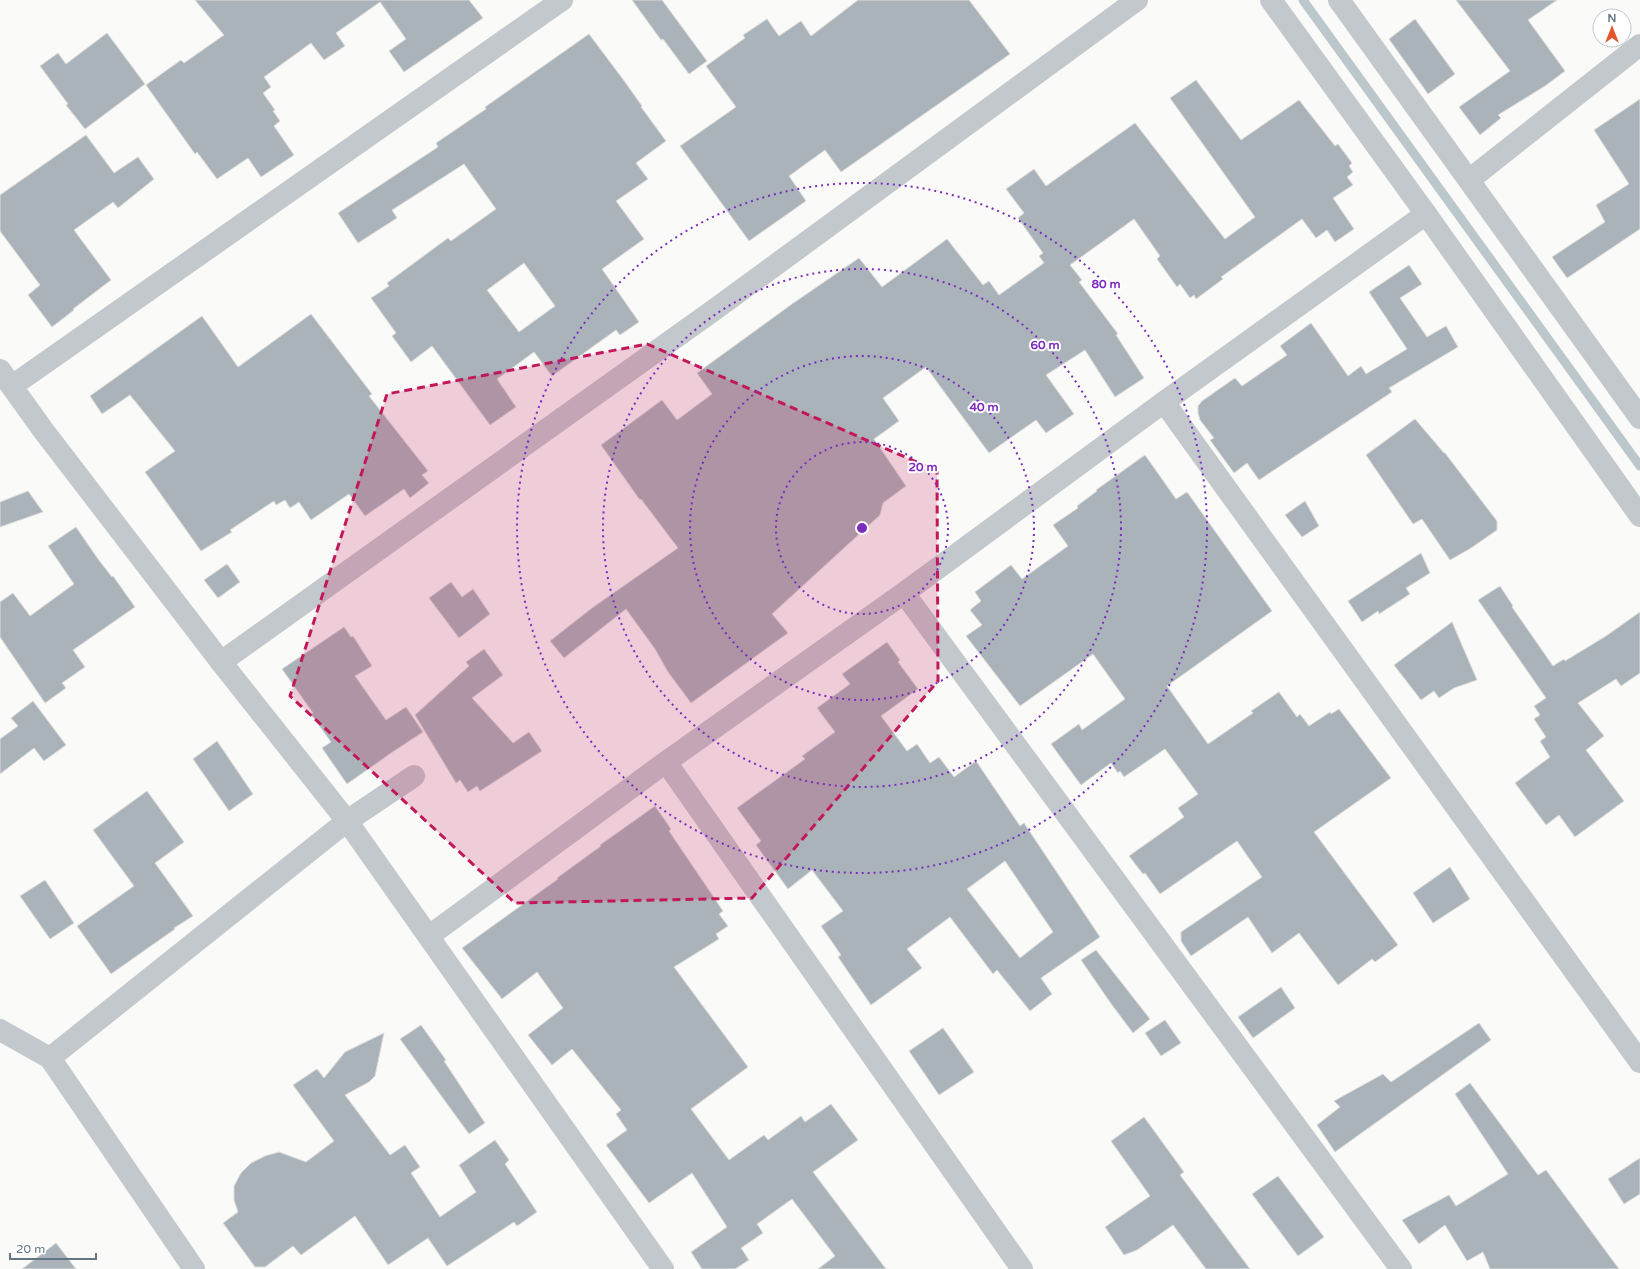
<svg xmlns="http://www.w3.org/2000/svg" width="1640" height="1269" viewBox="0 0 1640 1269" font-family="'Varela Round',sans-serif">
<rect width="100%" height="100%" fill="#fafaf8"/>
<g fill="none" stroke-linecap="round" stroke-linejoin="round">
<polyline stroke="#bbc7cb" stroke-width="9" points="1303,0 1640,466"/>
</g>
<g fill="#aab3b9" stroke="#dcdcda" fill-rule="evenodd">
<polygon points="195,0 469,0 483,18 404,72 389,51 406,39 380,2 336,33 345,46 324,60 311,43 264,77 271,87 263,93 275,110 273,111 280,121 274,126 294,155 261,177 248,158 217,179 197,152 195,154 146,85 181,60 184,63 224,35"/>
<polygon points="632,0 662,0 707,61 689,74 663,39 661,40"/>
<polygon points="858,0 969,0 1010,54 841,172 825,150 789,176 806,201 749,241 680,146 736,107 706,66 745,38 743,35 767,19 779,36 801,21 811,36"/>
<polygon points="1456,0 1557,0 1528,20 1565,71 1545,86 1498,115 1501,118 1480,135 1459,107 1510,71"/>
<polygon points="1415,19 1455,74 1428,94 1389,39"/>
<polygon points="107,33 145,84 85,129 66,105 68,104 40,66 58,53 66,64"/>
<path d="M589,34L625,82L642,106L641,107L666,141L636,163L648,179L616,201L644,239L602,269L639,322L620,335L616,330L552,376L534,352L497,379L516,407L490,425L432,346L411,362L392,336L396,333L371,298L389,286L387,283L448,238L451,241L496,209L464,164L392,210L397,218L358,243L338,213L438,147L436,143L486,109L485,107ZM524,263L555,306L519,332L487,290Z"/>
<polygon points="1196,80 1241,140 1299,100 1335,146 1338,144 1352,163 1349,166 1353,172 1347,177 1353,185 1333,198 1354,229 1335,242 1327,230 1316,238 1302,219 1221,277 1223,279 1196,299 1194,295 1190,298 1180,284 1177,287 1157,259 1160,256 1134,219 1070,265 1082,280 1079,282 1118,334 1116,335 1144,378 1115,397 1085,350 1046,375 1074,414 1046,433 1036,420 989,453 926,367 883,398 899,421 874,439 906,486 883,503 880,515 772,614 788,633 691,703 668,672 655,649 626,609 564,658 550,641 592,608 678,548 641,499 640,500 601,445 662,400 677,420 712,394 697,373 792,304 859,258 882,287 947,239 983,285 989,281 999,295 1044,263 1039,256 1043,253 1018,218 1024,213 1006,189 1034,169 1046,186 1135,123 1225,239 1255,217 1170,98"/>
<polygon points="1640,99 1640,229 1567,278 1552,257 1605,222 1596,205 1629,184 1594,130"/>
<polygon points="86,135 114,173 138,157 154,179 118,208 113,202 74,230 111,280 73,309 74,310 52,327 28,295 40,285 0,231 0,195"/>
<polygon points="1409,265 1422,284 1400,298 1427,337 1446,326 1458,347 1389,388 1392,392 1259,480 1247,463 1234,473 1210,440 1214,438 1200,420 1198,413 1198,406 1202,401 1235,378 1242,386 1287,355 1280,346 1311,323 1348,376 1361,366 1366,374 1407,349 1369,292"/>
<polygon points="311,314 372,394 369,396 428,471 422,475 429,483 410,498 404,489 365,516 349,494 311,520 299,502 290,508 285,500 276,505 274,501 230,530 232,532 201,551 145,472 175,451 130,395 102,414 90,396 202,316 238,367"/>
<polygon points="1415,419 1444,453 1445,453 1497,521 1497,530 1471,548 1450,560 1422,519 1413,524 1366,455"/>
<polygon points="1145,455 1176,499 1187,492 1272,611 1167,686 1208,744 1253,713 1251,711 1279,692 1297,717 1300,714 1309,726 1330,712 1331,714 1339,709 1391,778 1314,832 1398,945 1375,962 1372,959 1338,985 1299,933 1272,953 1248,917 1191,956 1181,941 1181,932 1262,877 1237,841 1160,894 1145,873 1143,874 1129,856 1184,817 1178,808 1198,794 1165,749 1124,777 1120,771 1118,773 1111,763 1081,785 1051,744 1079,724 1082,730 1125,699 1093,654 1020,706 966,636 982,625 970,610 981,601 975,592 1011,565 1022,579 1068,546 1053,525 1078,508 1077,506 1097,491 1096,490"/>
<polygon points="28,491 43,512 0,527 0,502"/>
<polygon points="1305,501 1319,526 1302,537 1285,515"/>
<polygon points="76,527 98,559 112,577 113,576 135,607 73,650 85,667 62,683 66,688 45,703 0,637 0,602 13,593 30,616 74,584 48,546"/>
<polygon points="1421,553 1430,573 1406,588 1410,594 1379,614 1378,611 1362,622 1348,601"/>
<polygon points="227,564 240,582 218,598 204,580"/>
<polygon points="451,582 462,597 473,589 490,614 459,638 429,598"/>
<polygon points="1500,586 1513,606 1512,607 1553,666 1564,659 1565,661 1606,636 1640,612 1640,673 1621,686 1616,679 1578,703 1604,736 1586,750 1624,801 1575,837 1559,815 1546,825 1515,783 1550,757 1540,741 1546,737 1534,719 1540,715 1534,706 1546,698 1478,600"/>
<polygon points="1452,622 1477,680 1454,688 1439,698 1434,691 1421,700 1394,665"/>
<polygon points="344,627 351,637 353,636 372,666 355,676 386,720 406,707 423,732 394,751 347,784 322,748 331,742 311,714 313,713 282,669"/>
<path d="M887,642L900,660L898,662L918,689L881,716L907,751L917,744L930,763L939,757L954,777L976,761L1020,826L1024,823L1100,937L1041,978L1052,994L1030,1011L997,970L993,974L950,917L907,949L922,968L871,1005L838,957L841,955L821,926L843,911L812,870L788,889L756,845L761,841L737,808L805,759L802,756L835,732L817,708L850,684L842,674ZM1005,861L1053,932L1020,958L967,889Z"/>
<polygon points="484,649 503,675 472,698 513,743 529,732 542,751 480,791 477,786 468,792 460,780 456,783 415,715 469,666 466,662"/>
<polygon points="33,701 66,745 44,761 34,748 0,774 0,739 18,726 11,718"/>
<polygon points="217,741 253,794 229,811 193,759"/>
<polygon points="147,791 184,842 155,863 193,916 174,928 175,929 111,974 77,926 134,886 93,830"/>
<polygon points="655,806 671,829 669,831 723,911 719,914 728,926 716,934 719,939 674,967 748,1067 691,1109 729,1160 764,1135 768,1140 801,1116 805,1122 831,1104 858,1140 813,1172 886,1269 818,1269 835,1256 792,1199 757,1224 763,1233 741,1248 749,1260 735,1269 702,1269 691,1252 727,1227 692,1173 649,1203 606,1145 627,1130 616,1114 621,1110 572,1049 552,1065 528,1035 563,1008 537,972 502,999 462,948 558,879 557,878 601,846 600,845"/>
<polygon points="1450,867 1470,899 1433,923 1413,893"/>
<polygon points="45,880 74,923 50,939 20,896"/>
<polygon points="1096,950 1150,1019 1133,1033 1112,1005 1081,960"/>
<polygon points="1281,987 1295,1008 1253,1038 1238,1017"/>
<polygon points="1165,1020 1181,1043 1161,1056 1145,1033"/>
<polygon points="1479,1023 1491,1040 1335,1152 1317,1125 1340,1107 1334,1101 1383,1074 1391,1082"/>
<polygon points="421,1025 446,1060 444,1061 485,1123 469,1134 400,1039"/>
<polygon points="943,1028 974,1072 939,1095 909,1051"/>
<polygon points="384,1033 375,1076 369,1082 345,1095 390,1155 405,1145 420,1167 411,1173 440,1217 476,1192 459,1165 495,1140 509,1160 505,1164 537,1212 517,1226 514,1222 447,1266 428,1238 388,1265 355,1216 301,1255 293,1246 265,1267 255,1267 223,1223 238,1212 234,1200 234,1186 241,1173 251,1163 265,1156 279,1152 306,1162 334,1141 293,1085 317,1069 324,1078 345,1052"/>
<polygon points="1470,1083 1538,1175 1546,1170 1619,1269 1490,1269 1483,1252 1467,1261 1445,1225 1419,1244 1402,1220 1449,1195 1456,1206 1508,1174 1455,1094"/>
<polygon points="1144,1117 1184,1172 1180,1175 1250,1269 1206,1269 1173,1225 1137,1250 1124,1255 1105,1227 1150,1196 1111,1141"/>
<polygon points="1640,1158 1640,1194 1624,1204 1608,1179"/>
<polygon points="1278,1176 1324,1237 1298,1256 1252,1194"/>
<polygon points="56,1243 76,1269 22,1269"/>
</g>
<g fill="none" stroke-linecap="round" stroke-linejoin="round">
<g stroke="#c3c8cc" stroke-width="22">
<polyline points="1271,0 1426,214 1640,516"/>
<polyline points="1339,0 1640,418"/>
<polyline points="1469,180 1640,45"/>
<polyline points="0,370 43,430 221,662 347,821 663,1269"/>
<polyline points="12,386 562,0"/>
<polyline points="1164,402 1640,1062"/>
<polyline points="904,593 1401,1269"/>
<polyline points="221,662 714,310 1137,0"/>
<polyline points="666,762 1022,1269"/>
<polyline points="429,936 666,762 904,593 1164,402 1426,214"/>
<polyline points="0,1030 50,1058 194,1269"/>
<polyline points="50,1058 347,821 414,776"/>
</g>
</g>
<path fill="#c2185b" fill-opacity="0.2" stroke="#c2185b" stroke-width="3" stroke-dasharray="8 5" stroke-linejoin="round" d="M647,344L937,471L938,681L752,898L515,903L290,696L387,394Z"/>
<g fill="none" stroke="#7b2cbf" stroke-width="2" stroke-dasharray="2 4">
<circle cx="862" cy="528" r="86"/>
<circle cx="862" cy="528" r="172"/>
<circle cx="862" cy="528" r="259"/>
<circle cx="862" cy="528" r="345"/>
</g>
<circle cx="862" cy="528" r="6" fill="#7b2cbf" stroke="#fff" stroke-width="2"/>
<g font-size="12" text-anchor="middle" font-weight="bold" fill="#7b2cbf" stroke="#fff" stroke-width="4" stroke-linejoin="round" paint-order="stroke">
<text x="1106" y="288">80 m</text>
<text x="1045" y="349">60 m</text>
<text x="984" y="411">40 m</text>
<text x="923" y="471">20 m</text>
</g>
<g transform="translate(1612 28)"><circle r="19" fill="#ffffff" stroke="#c1c8cd"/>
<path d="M0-3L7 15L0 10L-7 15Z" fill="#e4572e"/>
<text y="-6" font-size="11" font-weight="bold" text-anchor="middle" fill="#657683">N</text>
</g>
<path d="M10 1253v6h86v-6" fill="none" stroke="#657683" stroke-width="2"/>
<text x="16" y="1253" font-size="12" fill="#657683" stroke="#ffffff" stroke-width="3" paint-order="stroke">20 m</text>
</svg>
